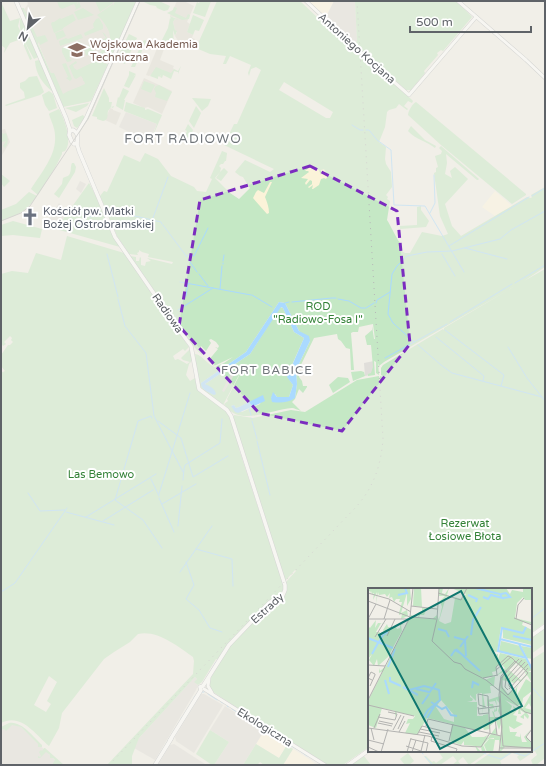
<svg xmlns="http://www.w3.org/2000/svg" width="546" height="766" viewBox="0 0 546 766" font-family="'Varela Round',sans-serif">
<rect width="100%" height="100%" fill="#f1efe8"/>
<g fill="#fef7e0">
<polygon points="308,1 334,1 327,15 320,12"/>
<polygon points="495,191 512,206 495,216 482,207"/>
<polygon points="264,731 287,745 279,758 256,744"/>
<polygon points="293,749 312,761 316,765 283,765"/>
</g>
<g fill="#e0deda">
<polygon points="334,1 355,1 357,41 354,44 326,17"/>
<polygon points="126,112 157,124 149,142 119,127"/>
<polygon points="80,181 86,184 81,193 76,189"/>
<polygon points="59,203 67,213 56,229 44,226"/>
<polygon points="374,361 374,374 365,376 364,363"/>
<polygon points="223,372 236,372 226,396 209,384 210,381"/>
<polygon points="195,677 197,679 195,682 198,685 196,690 155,760 134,748 139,738"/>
<polygon points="201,694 204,694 223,705 194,753 176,741 175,737"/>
<polygon points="225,706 264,731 243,765 214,765 229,742 210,730"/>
<polygon points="11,724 21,727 60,765 1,765 1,730"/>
<polygon points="174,744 205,764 204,765 158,765 170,745"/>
</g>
<g fill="#e1ded6">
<polygon points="27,1 134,1 89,102 65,106 24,10 28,4"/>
<polygon points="177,1 184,1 194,6 187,22 190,24 187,32 193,35 192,38 195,39 191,48 180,44 175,36 177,32 175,30 173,22 176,18 170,16"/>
<polygon points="158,46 164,49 160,60 174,66 173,68 174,69 171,74 161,69 149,76 146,75"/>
<polygon points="144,78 172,91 162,114 148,107 144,108 133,103"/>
<polygon points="110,108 113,109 113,110 121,113 116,125 105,120"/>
<polygon points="5,129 10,142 1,157 1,130"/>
</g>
<g fill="#c5e8c5" fill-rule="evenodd">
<path d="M17,1L21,8H24L25,12L27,11L26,13L37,37L45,35L48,41L40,45L39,41L38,44L51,73H54L63,94C69,90 77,88 85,84L84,81H83V79L81,76L76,79L74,78L69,66L76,61L77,63L73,65L74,68L77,70L106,56L105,52L101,55L100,52L107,45L106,53L107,56L103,63L108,64L91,101L63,107L59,96L54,89H56Z"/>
<polygon points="57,1 78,1 76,6 79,1 81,7 75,10 76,8 74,4 62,9 59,7"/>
<polygon points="95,1 114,1 113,3 100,12"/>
<path d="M115,1H136L112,58L108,55C107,49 109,44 110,39C111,31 103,20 97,15L113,4V6Z"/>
<polygon points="142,1 159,1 170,6 168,10 164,11 157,8 156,6 150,5"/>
<polygon points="200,1 211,1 205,17 193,13 197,2 199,3"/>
<path d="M217,1H300L339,38L361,54L411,99L413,101L412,103L408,101L404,106L408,109L407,110L399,104L396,108L389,110L387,112L385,127L379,142L386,147L385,159L386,164L391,172L392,187L386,195L388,197L387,199L390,201L387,220C391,226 397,240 401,244L400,250L405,253H410L422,232L442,236L448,234L440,216L434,173L436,172V168L438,167L435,156L441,154L442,151L439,148L441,146L479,179L478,180H477L446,154L447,163L445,174L452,178L450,171L455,167L468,179L445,204L452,226L461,236L527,197L531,198L532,197L531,195L545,187V267L524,281L545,269V623L531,633V589H369V747L343,765H328L236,707L213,692L209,686L210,679L230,645L269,604L283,597L286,591V582L296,571L295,570L285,581L233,418L234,415L253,418L291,410L305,412L357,380L379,376L380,389V376L386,378L381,375V368L383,365L443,329L444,330V328L515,286L384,362L379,366L378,363L379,375L376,373V362L374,361L375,375L368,376V374L371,373L373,367L371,345H367L365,336L372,330V326L374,339H375L373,324L359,327L358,332H353L351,333L354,370H351L350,349L346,348L341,341L338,339L337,334L314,338L298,371L299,377L302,381L303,386H307V387L303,393L299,389L295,399L292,402L301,411C298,410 294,408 292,408C271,409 239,428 224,404L228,401L227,399L239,376V375L223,405L204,392L200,387L198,382L195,354C203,355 207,365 215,367L224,363L233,357L214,366L208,361L218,349L215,347L218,348L219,346L216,342L211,339L209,340L211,343L206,351L201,346L200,348L204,352L202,355C197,351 194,346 190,342L130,256L136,257V261H139L140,257L141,258V265L145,266L146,262L151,261L147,258L172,264L173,262L148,257L149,254L142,252L139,250V252L137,253L138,255L129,254L117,236L100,196L104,191L107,192L124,155L140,162L145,153L158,159L171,176L194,187L197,191L206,192L212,179L210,178L222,151L227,153L226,161H225L223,164H221L219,166L221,168L220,172L224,168L228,172L221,181L216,178L220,172L215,178L230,193L239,199L250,188L246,182L243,177L240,176L235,172L245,160L270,172L274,169L224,145L234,124H237L261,70L256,67L251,69L249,76L248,73L251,65L230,56L226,64H223L226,56L210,54L196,48ZM284,82L333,112L330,118H326L279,90ZM279,302L285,303L299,331L310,341L296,370L297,384L295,398H271L275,394L277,397H289L293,385L287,376L304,338L294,332L283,308L280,307L250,354L205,384L214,395L204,389L201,383L246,352ZM231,373L234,375L224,392L222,391ZM263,396L260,404L242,412L231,406L234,405L236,408L239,407Z"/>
<polygon points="355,1 457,1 472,17 443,51 441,50 437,53 438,55 424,71 425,73 411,90 406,90 354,44 357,41"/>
<polygon points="2,4 10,21 20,18 18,26 32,59 30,60 21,39 10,43 4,53 5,48 1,45 1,5"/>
<polygon points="174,7 177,8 175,13 186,18 188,14 190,15 189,19 182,20 167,13 173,10"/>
<polygon points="83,8 94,15 78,20 74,12"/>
<polygon points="73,14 76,20 63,28 63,29 54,33 51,24 52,22 54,22 60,18 61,19"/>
<polygon points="193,15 204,20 199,31 195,30 193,35 187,32"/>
<polygon points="170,16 179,20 175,19 173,22 175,30 177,31 175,36 173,30 174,46 164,48 159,46 168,28 170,18 171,19"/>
<path d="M21,17L38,57L34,59C28,47 16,30 21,17Z"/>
<polygon points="99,18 103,25 103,29 85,36 84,33 94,28 93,24 96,19"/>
<polygon points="63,30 66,36 57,40 55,33"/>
<polygon points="102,32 105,34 108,40 104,46 99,50 97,47 93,48 94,52 92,53 89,51 89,54 86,56 84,49 79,51 80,53 69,58 72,61 67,62 62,52 62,48 78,41 80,41 83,48 106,38"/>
<polygon points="81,34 83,38 60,46 59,41 66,38 68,39"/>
<polygon points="129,34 137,38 125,64 116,60"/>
<polygon points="145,40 150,43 150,45 145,44 135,67 131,67 143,41"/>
<path d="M39,60L40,61L53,92C43,84 36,75 35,61Z"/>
<polygon points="66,63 72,79 70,81 66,78 68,77 62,64"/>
<polygon points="181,66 178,74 178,72 174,71 171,79 163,75 162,78 160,77 161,75 159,77 158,76 158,79 150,76 156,67 171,73 174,69 178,71"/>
<polygon points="129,71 136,74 133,77 136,75 129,88 124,86 129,75"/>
<polygon points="37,76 44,92 40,95 6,106 5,105 25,98 24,92 20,88 20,83 25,81 29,77"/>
<polygon points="144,81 155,85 151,93 141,89"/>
<polygon points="159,85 172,92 167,101 155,97 156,93 154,89 156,86"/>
<path d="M104,88L109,98V102H112L111,107L114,106L113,108L111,107L108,111C107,115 109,120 103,121L97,119V117L92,116Z"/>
<polygon points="123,88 129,91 124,100 125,100 123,110 116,106 118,97 119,98"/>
<polygon points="49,91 53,94 57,108 49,111 45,105 42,95"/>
<polygon points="192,98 211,99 208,106 202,111"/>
<polygon points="126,102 145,108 145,110 148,109 162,115 151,140 157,124 124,111"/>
<path d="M416,102L526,194V195L512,204L441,145L408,115C408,111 413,103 416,102Z"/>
<polygon points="89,103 87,106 76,112 65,108"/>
<polygon points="196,106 201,113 194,128 189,121"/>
<path d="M59,109C65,121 73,142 65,151L62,152V154L55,168L38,195L31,189C41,173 57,155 55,135C55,128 51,121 49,114L50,113Z"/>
<polygon points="83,115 85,118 77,128 74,126 72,120"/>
<polygon points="188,124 193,130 190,137 188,137 185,143 183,140 187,131 185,130"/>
<path d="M411,126L425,140L436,146L435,148C427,141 416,140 408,131Z"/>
<path d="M1,131L3,134L6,133C8,138 9,143 5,148L3,146L6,141L2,142V144L1,143Z"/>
<path d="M72,163H74L76,167L75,172L59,198L54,194L62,184L63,178C64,177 66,177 68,176C72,173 70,167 72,163Z"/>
<polygon points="1,174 10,181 4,187 1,183"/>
<path d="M89,183C101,203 107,227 120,247L56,229Z"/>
<path d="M29,192L37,196C26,212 18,215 1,221V210L16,204Z"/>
<polygon points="421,206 421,210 429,221 426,227 400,229 400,226 417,225 417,207"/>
<polygon points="13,221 42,229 40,238 13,235 1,236 1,225"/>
<path d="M67,236L124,253L189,347L185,351L183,349L173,356L175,360L178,359L187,364L190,362L183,360L181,358L190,349C192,356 194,360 189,364L186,375L190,381L195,378L197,388L200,392C208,398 219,403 226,411C234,420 237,435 240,447L239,449L284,587L282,595L270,601L218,660L216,659L202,682L198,685L194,682L197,679L195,677L139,738L132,756V765H107L193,674L194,661L193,657C177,646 158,630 138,634L130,642L114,652L104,659L62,713L59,728L49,746C34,733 21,713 1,723V371L4,373L3,372L5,371L1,366V355L8,345H10L13,342L11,340L12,338L10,336L4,342L6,344L3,346L1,343V274L12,271L28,273L36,253L61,260ZM49,676L57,682L47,701L51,704L46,712L34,705Z"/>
<polygon points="361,371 364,372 365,376 353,381 351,372"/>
<polygon points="338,377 348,378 350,382 333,393 329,385"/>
<polygon points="545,628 545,644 531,654 531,638"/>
<polygon points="545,651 545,758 536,765 533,765 531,760 537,755 535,751 520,761 517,757 519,755 512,753 500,761 502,765 473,765 493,751 531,751 531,660"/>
<path d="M9,723C22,721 33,737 42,745V747H38V744L21,727L12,725L6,731L4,729L1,730V727Z"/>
<polygon points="210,730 229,742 214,765 212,765 196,754"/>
<polygon points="256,744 279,758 287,745 293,749 283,765 264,765 260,762 257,765 243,765"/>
<polygon points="44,748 45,748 64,765 52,765 55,760 53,758 50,758 50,755 46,752 40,758 38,758 38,756 40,757 41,756 39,752 41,750 42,751"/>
<polygon points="438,751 489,751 469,765 463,757 458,761 461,765 452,765 457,761 453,756 440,765 431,765 424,756 426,756 432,762 434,761 436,763 443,758"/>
<polygon points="408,753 414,761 409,765 405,765 400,759"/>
<polygon points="364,756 371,765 351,765"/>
</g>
<g fill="#fbf3d9">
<polygon points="310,167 319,170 321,175 321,170 324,169 328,176 326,179 324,178 321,179 319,185 313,189 312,189 313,185 309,188 308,187 312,184 312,181 310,180 306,185 305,183 308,179 301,178 309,172 308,171 305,171"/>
<path d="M270,182H272L265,197C267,202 269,207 269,213L267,214L253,198L256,192L258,190L264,193Z"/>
</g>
<g fill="#aadaff">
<path d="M279,302L285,303L299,331L309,336L310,341L296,370L297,384L295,398C288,403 280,403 272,402L271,398L273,392L277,397H289L293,385L287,377L304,338L294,332L283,308L281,307L250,354L205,384C209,386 215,388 216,394L214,395C208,392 201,390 201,383L246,352Z"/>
<polygon points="263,395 265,401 238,413 235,412 231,406 234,405 236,408 239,407"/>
</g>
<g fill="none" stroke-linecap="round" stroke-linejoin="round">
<g stroke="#aadaff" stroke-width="1">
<polyline points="352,125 360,130 363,130"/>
<polyline points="366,130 369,130 377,140 391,150 394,205 425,206 464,272"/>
<polyline points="532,196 545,188"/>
<polyline points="106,211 109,210 161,222 162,224"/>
<polyline points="430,213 435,203 434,175"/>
<polyline points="96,215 101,213"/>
<polyline points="90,217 94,216"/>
<polyline points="153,218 168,177"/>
<polyline points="163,225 187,257 187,255 194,256 208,228"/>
<polyline points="449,246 529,197"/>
<polyline points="465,248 507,259"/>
<polyline points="107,254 118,297"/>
<polyline points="442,254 455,276"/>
<polyline points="188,259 197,272"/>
<polyline points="223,261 224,255"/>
<polyline points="223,264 223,263"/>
<polyline points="199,274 208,286"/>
<polyline points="180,282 251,295"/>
<polyline points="515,283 545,265"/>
<polyline points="220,289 222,266"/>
<polyline points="252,295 272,307"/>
<polyline points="186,296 188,283"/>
<polyline points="118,299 125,326 146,353 154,416 183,472"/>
<polyline points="338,299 349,301 361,308 365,308"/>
<polyline points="292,302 332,298 336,298"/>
<polyline points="285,303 289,302"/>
<polyline points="376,303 377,300 390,292"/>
<polyline points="366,308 374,303"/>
<polyline points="178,310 213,288"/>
<polyline points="450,322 512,284"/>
<polyline points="445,330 504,375 501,386"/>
<polyline points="436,337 484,376 483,381"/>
<polyline points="414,342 393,323 388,314 392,274 397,266 407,256 427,252 452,251 500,239 511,230 545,211"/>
<polyline points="418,345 441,365 452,373 542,397"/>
<polyline points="508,347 527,378 545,401"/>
<polyline points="385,358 447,324"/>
<polyline points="249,408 251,415"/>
<polyline points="152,418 151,416 138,421 115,500 143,520 162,548"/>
<polyline points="251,418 252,419"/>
<polyline points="158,421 181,438 193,477 228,456"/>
<polyline points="252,421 257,439"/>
<polyline points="257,441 270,495"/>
<polyline points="151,479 159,496"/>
<polyline points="183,480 184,469 185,465 220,443 222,419"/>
<polyline points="28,493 40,511 65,510"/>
<polyline points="159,494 190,393"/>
<polyline points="159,498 174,532"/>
<polyline points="162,504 196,484"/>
<polyline points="66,512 114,525"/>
<polyline points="86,517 156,474"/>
<polyline points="103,521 153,490"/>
<polyline points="178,526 182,486"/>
<polyline points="196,549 232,559 233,586"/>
<polyline points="186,562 194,585 186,599 199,610 210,628 222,632"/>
<polyline points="180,572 212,526"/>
<polyline points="1,592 15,583 67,508"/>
<polyline points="531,619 545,608"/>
<polyline points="207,677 216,662"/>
<polyline points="531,686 545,702"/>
<polyline points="202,692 204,692"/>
<polyline points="208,694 217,700"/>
<polyline points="194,698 195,696"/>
<polyline points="221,702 223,703"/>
<polyline points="227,706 228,707"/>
<polyline points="188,708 192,702"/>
<polyline points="232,709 240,714"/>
<polyline points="181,719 182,717"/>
<polyline points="258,726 261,727"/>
<polyline points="264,729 265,730"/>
<polyline points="267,731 275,736"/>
<polyline points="278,738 285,742"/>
<polyline points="289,745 297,749"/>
<polyline points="300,751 307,756"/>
<polyline points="421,751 423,754"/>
<polyline points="479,751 486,754"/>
<polyline points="488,755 501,759 512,752 525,756 545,743"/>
<polyline points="425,757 432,764"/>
</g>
<g stroke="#b5b8bc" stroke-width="4">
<g id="tertiary">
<polyline points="306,1 371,62 409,95 476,17"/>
<polyline points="458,1 526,60 545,78"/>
<polyline points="77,133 86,118 138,1"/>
<polyline points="209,678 208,686 212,693"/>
<polyline points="204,689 325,765"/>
</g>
</g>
<g stroke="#b6babf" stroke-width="4.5">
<g id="secondary">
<polyline points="16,1 66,118 70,130 69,135 72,142 74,144 77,143"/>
<path d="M70,131L73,130C80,134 77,139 77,144C77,145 79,150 79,151L115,237L177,327L191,346L199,389L227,410L231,416L285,585V590L282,597L270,602L229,645L203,686L200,687L201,690L170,740"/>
<polyline points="531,636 545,626"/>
<polyline points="155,765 171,739"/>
<polyline points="348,765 369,750"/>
</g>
</g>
<use href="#tertiary" stroke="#fff" stroke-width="3"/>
<use href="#secondary" stroke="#fff" stroke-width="3.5"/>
<polyline stroke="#b6b7b8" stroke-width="1" points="1,221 21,213 30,206 88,119 140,1"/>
<path stroke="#b6b7b8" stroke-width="1" stroke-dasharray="1 5" stroke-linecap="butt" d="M109,765L356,507C374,487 381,465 383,439L357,1"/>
</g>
<path d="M0 0H546V766H0ZM310,166L397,211L410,344L342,431L259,413L179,326L200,200Z" fill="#f1efe8" fill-opacity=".55" fill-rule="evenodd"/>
<path fill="none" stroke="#7b2cbf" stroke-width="3" stroke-dasharray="8 5" stroke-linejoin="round" d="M310,166L397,211L410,344L342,431L259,413L179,326L200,200Z"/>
<defs>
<g id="university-bare" transform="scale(1.38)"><path d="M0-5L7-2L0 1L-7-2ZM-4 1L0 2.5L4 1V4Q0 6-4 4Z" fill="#8d6e63" stroke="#fff" stroke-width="2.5" paint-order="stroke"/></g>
<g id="church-bare" transform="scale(1.38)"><path d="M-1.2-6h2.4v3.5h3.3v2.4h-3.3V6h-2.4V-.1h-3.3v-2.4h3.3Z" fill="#6b7280" stroke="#fff" stroke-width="2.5" paint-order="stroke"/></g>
</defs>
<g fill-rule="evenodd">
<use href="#university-bare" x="77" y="50"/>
<use href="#church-bare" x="30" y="217"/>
</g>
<g text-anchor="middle" stroke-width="4" stroke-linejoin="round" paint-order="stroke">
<g font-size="11" fill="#785e54" stroke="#fff" text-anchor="start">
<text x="90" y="48">Wojskowa Akademia<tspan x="90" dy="13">Techniczna</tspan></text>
</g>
<g font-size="11" fill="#5f6368" stroke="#fff">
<text transform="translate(357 48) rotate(42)" y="4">Antoniego Kocjana</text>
<text transform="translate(168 313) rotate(55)" y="4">Radiowa</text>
<text transform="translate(267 608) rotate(-42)" y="4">Estrady</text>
<text transform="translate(265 727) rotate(32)" y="4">Ekologiczna</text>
</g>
<g font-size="11" fill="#5b616d" stroke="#fff" text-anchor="start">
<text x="43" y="215">Kościół pw. Matki<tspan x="43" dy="13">Bożej Ostrobramskiej</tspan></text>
</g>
<g font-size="11" fill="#348238" stroke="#fff">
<text x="318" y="310">ROD<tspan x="318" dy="13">"Radiowo-Fosa I"</tspan></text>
<text x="101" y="478">Las Bemowo</text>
<text x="465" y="527">Rezerwat<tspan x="465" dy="13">Łosiowe Błota</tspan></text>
</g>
<g font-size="12" letter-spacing="1" fill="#70757a" stroke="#fff">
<text x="267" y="374">FORT BABICE</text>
</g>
<g font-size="13" letter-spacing="1" fill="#70757a" stroke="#fff">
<text x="183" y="143">FORT RADIOWO</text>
</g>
</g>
<g transform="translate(368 588)">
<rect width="164" height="164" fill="#f1efe8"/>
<path d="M0,0H42L43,11L39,18V5L33,25L39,22L40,28L33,31L34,26L31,27V25L34,14H31L32,11H28L26,14L24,9L21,10L22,5L19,9L17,6L11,7L10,4L8,16L9,4L5,12L6,5L4,6L3,3V5L2,3L0,4ZM46,0H53L54,19L45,18ZM71,0H75L74,5L77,6L81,0L79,7L82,8L78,9L71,33L77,36L83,34L87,10L91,11L82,8L94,11L98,6L83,0H138L142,6L144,2L155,4V0H164V12H157L155,9L149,15L147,30L163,34V36L155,34L154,37L164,42V57L135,50V40L133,39L129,64L125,63V67L130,66V71L132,65L158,71L164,82L160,84H164V95L159,87L146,101L152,94L150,92L146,95L134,92V98L140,106L144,102L143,99L146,103L151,96L149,100V107L158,91L164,95V103L155,110L154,117H149L155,120L164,104V121L161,115L157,120L164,122V125H159L161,128L160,131L156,127V131L152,129L157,125L152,122L153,126H150L151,119L137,112L144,118L142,123L146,122L145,118L150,121L145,127L149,128L148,133L155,136L146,141L141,138L142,144H149L147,148L152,149V145L154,154H159L156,149L164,140L158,148L164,155V160L137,159L132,164L134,132L131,142L128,133L122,138L121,129H126L124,123L126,124V120L122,121L121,126L120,122L124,118H119V108L120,112L132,108L133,90L138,83L129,87L137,80L133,76L128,79V83L124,84L125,88L114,90L117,92L127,88L126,98H122L123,105L115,106L117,119L115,120V127L120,126L122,141L116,142L115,139L111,143L97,140L104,149H116V146V149L122,146L118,149L120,150L128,139L129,147H126L132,148V152L131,157V152H127L125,164H119L116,157L121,151H126V154V150L120,151L115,157L118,164H114L113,159L108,158L113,164H110L107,158L96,157V153L93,157L82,153L84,136L59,130L49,147L37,145L42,135L38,136L40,131H45L47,128L29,124L27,129V123L14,120L8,140L0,137V113L15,83L11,85V80L12,83L18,78L43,27L50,29L51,24H54V20H59L56,27H52L51,30L64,31L69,27L71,32L74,19L72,13L77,8H70ZM148,75L157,83L158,87L153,92L141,82ZM114,105L115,128H109V114H99L104,113L105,111L102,109V107L108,113V106ZM128,111L132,116L130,123L133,129H127L126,124L129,123V118L127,123L125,116H122L121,114L127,113L129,118ZM73,112L86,127V134L76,131L68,119ZM8,32L7,40L10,35H15L18,36L13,35L8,44H12L10,49L14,44V48L17,46L19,42L16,44L15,42L19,36L20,39H30H28L29,41L32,40V36H36L33,37L34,43L20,69L10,78L9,71L6,78L1,72L4,66L0,71V38L2,40ZM133,53L152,58L158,69L131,64ZM153,58L164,60V71L159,70Z" fill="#c5e8c5" fill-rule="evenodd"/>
<path fill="none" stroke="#aadaff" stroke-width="2" d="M107,0L132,6L134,10L123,7L120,11L115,9M133,6L138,5L142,9L135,10M30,7L39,5L37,0M100,7L109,11L108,14M158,39L155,45L134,40L130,63L159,70M70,41L78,43L81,49M103,47L105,32L113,19M145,48L164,52M86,49L97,52L98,68M0,50L25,60M132,51L164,59M11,54L15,47L20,44M151,56L164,81M92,59L100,48M88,61L112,83M4,66L10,55M83,68L87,62L95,67M20,79L27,61M22,89V93L33,98M17,92L21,106M35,99L50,107M104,100L105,94L111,97M48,101L61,104M41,102L56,98L64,100M61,105L68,95M63,114L74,121L78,119L83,127L89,128M54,116L61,106M55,130L60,122L72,112L71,102L65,100M59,130L67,117"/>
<path fill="none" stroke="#b3b3b1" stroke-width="1" d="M71,0L69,31L64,53L86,74L93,76L97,81L118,92L133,104M0,5L21,11L43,24M70,5L93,12L99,0M0,13L42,29M43,18L69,21M43,29L68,31M146,30L164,37M0,31H41M0,31L8,16M16,31L22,12M148,31L150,17L156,10M19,48L27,31M7,49L18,31M0,77L17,78M128,82L143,69M137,83H139L133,90L131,107L135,158L164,160M129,87L128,79L140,68L144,70L148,74L153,78L160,85L140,107L134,100V90L135,88L148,74L151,71M115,90L130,87M144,93L160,76M2,98L7,87V86L3,84L0,90L4,92M141,101L160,80M131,102L133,88L147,73M131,102L157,124L164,126M140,102L137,99L138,90L154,72M145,102L141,98V91L157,74M0,112L42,29L45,0M0,117L46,128M110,119L111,126L121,125M110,121L132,118M10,129L27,132L29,126L20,124M11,133L25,136M10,135L24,138M58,138L60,131L133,148M0,140L60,148L94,158L113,159L122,145L120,108L110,106L111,117L118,119M3,140L6,152M6,140L12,126M30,141L36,128M52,141L72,145M164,141L158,149L164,155M25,142L33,127M31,144L37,133M51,144L71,148M49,147L54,138L83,145M129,147L127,130L133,129M64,149L63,153L89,161L88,164M43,151L60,155L58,164M0,152L16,156M81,153L85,136M38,158L56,164M0,159L11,164M132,160H164M53,163L57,147M13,164L20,141M39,164L43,150M44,164L48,152M131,164L134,139L132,104"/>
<path fill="#0f766e" fill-opacity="0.15" stroke="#0f766e" stroke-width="2" d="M93,3L154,118L72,161L11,47Z"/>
<rect width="164" height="164" fill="none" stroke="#5f6368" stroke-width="2"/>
</g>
<rect width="546" height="766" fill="none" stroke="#5f6368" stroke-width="4"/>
<g transform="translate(28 28) rotate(208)" stroke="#ffffff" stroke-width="3" paint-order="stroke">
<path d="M0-3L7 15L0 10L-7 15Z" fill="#5f6368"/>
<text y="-6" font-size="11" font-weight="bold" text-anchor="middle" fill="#5f6368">N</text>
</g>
<path d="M410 26v6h121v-6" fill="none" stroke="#5f6368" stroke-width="2"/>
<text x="416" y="26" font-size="12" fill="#5f6368" stroke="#ffffff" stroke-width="3" paint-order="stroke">500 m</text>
</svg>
